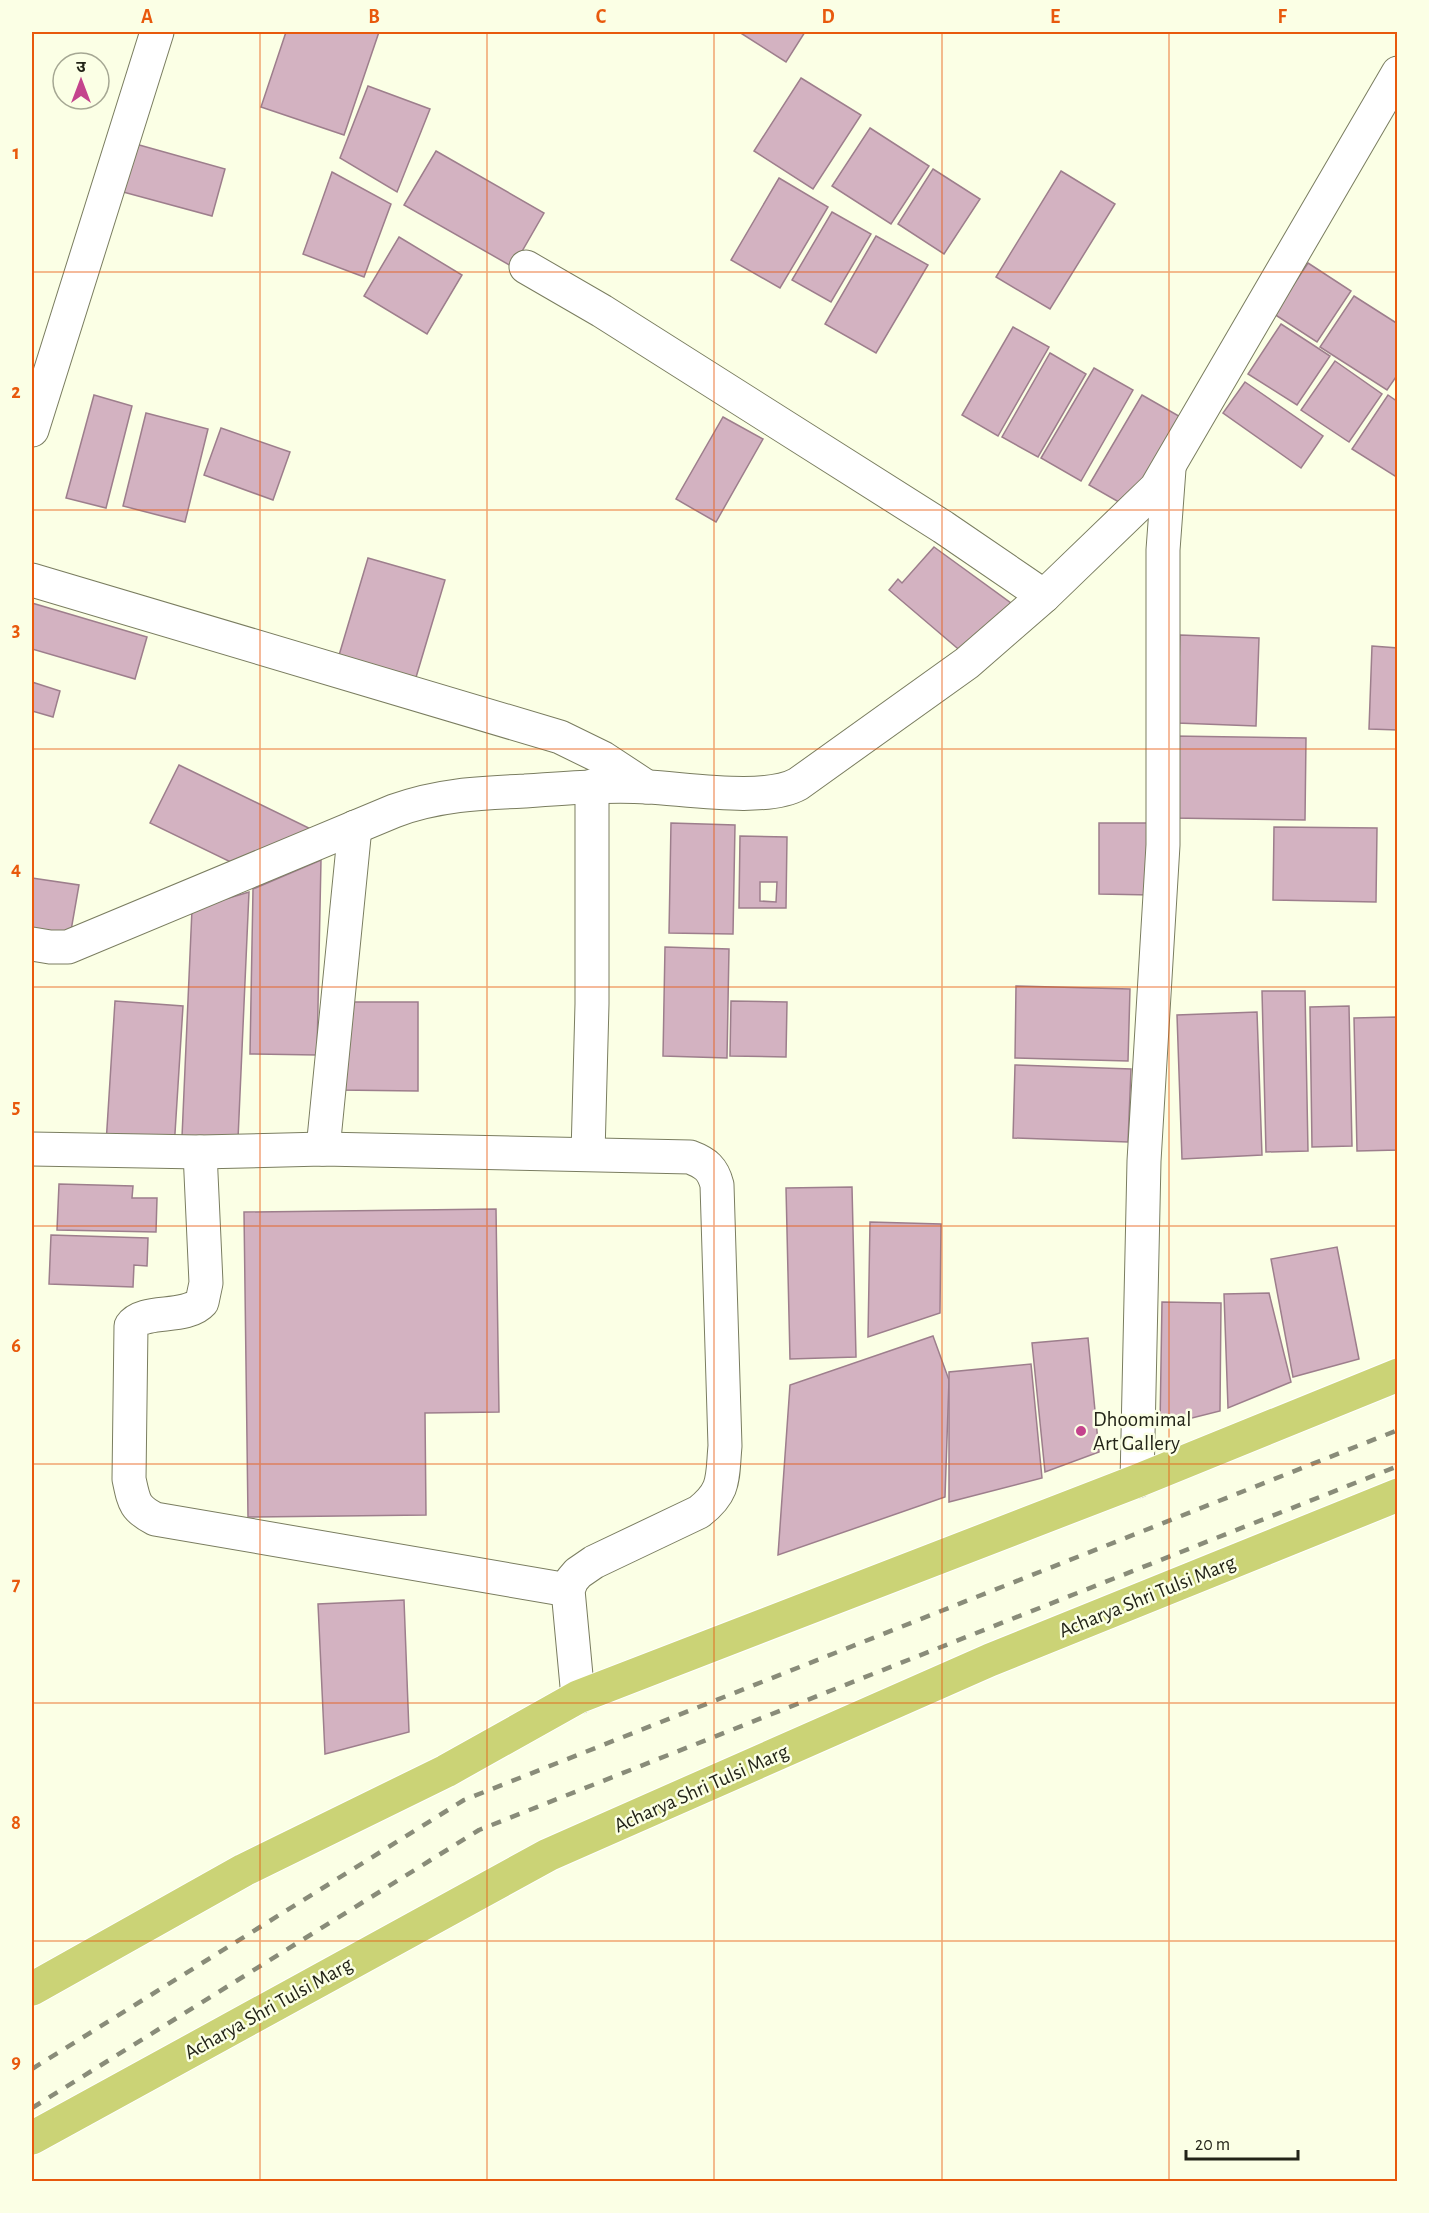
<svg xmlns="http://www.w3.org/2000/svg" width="1429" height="2213" viewBox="0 0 1429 2213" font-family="'Alegreya Sans','Noto Sans Devanagari',sans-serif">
<rect width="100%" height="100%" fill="#fbffe5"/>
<g fill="#d3b2c1" stroke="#9d7e8c" stroke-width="1.5" fill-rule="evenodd">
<polygon points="286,32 379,32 344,135 261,107"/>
<polygon points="739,32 805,32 786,62"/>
<polygon points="801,78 861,115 813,189 754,151"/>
<polygon points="368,86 430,109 397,192 340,158"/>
<polygon points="870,128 929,166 891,224 832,186"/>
<polygon points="125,141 225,169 212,216 112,189"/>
<polygon points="436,151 544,213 513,267 404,205"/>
<polygon points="933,169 980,199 944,254 898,224"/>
<polygon points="1061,171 1115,204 1050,309 996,277"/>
<polygon points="332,172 391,204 364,277 303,254"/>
<polygon points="779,178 828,207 780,288 731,260"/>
<polygon points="832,212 871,234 831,302 792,280"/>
<polygon points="876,236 928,265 876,353 825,324"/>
<polygon points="399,237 462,275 427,334 364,296"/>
<polygon points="1308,263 1351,291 1317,342 1274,314"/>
<polygon points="1354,296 1398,324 1398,374 1387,390 1320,347"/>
<polygon points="1281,324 1330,356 1297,405 1248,374"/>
<polygon points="1013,327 1049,347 998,436 962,415"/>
<polygon points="1050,353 1086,374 1038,457 1002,437"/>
<polygon points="1335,361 1382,394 1349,442 1301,410"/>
<polygon points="1094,368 1133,390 1081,481 1041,458"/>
<polygon points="1245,382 1323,436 1301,468 1223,413"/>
<polygon points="94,395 132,406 106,508 66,498"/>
<polygon points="1142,395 1184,419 1131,509 1089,485"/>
<polygon points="1388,395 1398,402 1398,478 1352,449"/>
<polygon points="146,413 208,429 185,522 123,506"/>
<polygon points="723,417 763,439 716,522 676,499"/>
<polygon points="221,428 290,452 273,500 204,475"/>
<polygon points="934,547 1015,606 970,659 889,590 898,579 902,583"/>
<polygon points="368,558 445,580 414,684 337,662"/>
<polygon points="32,603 147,637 135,679 32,649"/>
<polygon points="1180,635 1259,638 1256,726 1177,723"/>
<polygon points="1372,646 1398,648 1398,730 1369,729"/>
<polygon points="32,682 60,691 53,717 32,711"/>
<polygon points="1173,736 1306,738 1305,820 1171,818"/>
<polygon points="179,765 319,833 245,869 150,823"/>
<polygon points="671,823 735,825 733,934 669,933"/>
<polygon points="1099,823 1152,823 1151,895 1099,894"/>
<polygon points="1274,827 1377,828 1376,902 1273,900"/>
<path d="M740,836L787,837L786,908H739ZM760,882H777L776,902L760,901Z"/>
<polygon points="321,860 317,1055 250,1054 253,889"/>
<polygon points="32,878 79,885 69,942 32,936"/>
<polygon points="249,892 238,1139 182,1137 192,909"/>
<polygon points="665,947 729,949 727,1058 663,1056"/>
<polygon points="1016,986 1130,989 1128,1061 1015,1058"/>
<polygon points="1262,991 1305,991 1308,1151 1266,1152"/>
<polygon points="115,1001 183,1006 174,1149 106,1144"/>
<polygon points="731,1001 787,1002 786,1057 730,1056"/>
<polygon points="338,1002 418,1002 418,1091 338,1090"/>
<polygon points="1349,1006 1352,1146 1312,1147 1310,1007"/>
<polygon points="1257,1012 1262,1155 1182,1159 1177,1015"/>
<polygon points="1398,1017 1398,1150 1357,1151 1354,1018"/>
<polygon points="1015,1065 1131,1069 1128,1142 1013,1138"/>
<polygon points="59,1184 133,1186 132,1198 157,1198 156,1232 57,1230"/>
<polygon points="852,1187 856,1357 790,1359 786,1188"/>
<polygon points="496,1209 499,1412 425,1413 426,1515 248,1517 244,1212"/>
<polygon points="870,1222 941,1224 940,1313 868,1337"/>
<polygon points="51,1235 148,1238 147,1266 134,1265 133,1287 49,1284"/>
<polygon points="1337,1247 1359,1359 1293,1377 1271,1259"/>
<polygon points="1269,1293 1291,1382 1228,1408 1224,1294"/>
<polygon points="1162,1302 1221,1303 1220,1411 1160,1426"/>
<polygon points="933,1336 949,1380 945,1497 778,1555 790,1385"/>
<polygon points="1088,1338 1099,1452 1045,1472 1032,1343"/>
<polygon points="1031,1364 1042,1478 949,1502 949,1372"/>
<polygon points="404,1600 409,1732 325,1754 318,1604"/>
</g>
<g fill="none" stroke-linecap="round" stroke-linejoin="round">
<g stroke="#7a7d60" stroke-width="35">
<g id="minor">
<polyline points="526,267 602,311 943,527 1044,596"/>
<polyline points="32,430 157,32"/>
<polyline points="32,580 560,737 603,758 647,787"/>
<path d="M32,1149L200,1152L323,1149L690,1157C706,1163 713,1169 717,1185L725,1446C722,1478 726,1491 699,1512L594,1562L578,1573L572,1580L568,1590L578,1697"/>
<polyline points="323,1149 355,827"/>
<path d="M200,1152L206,1283L202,1302C186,1320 143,1308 131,1326L129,1479C134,1502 134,1508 155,1519L568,1590"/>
<polyline points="588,1154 592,1004 592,786"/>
<polyline points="1137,1481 1144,1161 1163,845 1163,550 1169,469"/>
</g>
</g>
<g stroke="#7a7d60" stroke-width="35">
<path id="tertiary" d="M32,944L50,947H68L394,811C437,795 479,793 525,791C566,788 607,785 648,787C687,789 766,802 798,784L967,663L1044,596L1156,488L1398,73"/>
</g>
<g stroke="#fff" stroke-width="35">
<g id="trunk">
<polyline points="32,1989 244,1870 446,1771 578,1697 1137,1481 1398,1375"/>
<polyline points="32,2138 548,1855 990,1660 1398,1495"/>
</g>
</g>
<use href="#minor" stroke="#fff" stroke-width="33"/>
<use href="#tertiary" stroke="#fff" stroke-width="33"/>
<use href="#trunk" stroke="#cbd376" stroke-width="33"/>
<g stroke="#898c79" stroke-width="4.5" stroke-dasharray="10 10" stroke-linecap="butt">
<polyline points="32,2069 464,1800 1398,1430"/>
<polyline points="32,2108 479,1830 1398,1466"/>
</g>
</g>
<path fill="none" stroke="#e8590c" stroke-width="1.5" stroke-opacity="0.55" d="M260,32V2182M487,32V2182M714,32V2182M942,32V2182M1169,32V2182M32,272H1398M32,510H1398M32,749H1398M32,987H1398M32,1226H1398M32,1464H1398M32,1703H1398M32,1941H1398"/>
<circle fill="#c4448d" stroke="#fbffe5" stroke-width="2" cx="1081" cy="1431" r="6"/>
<g text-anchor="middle" stroke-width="5" stroke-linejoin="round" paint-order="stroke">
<g font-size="21" fill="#232418" stroke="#fbffe5" text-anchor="start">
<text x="1093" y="1426">Dhoomimal<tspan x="1093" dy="24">Art Gallery</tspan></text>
</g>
<g font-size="21" fill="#232418" stroke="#fbffe5">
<text transform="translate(1147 1596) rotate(-22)" y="7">Acharya Shri Tulsi Marg</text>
<text transform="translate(701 1788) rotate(-24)" y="7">Acharya Shri Tulsi Marg</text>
<text transform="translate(268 2008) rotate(-29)" y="7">Acharya Shri Tulsi Marg</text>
</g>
</g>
<rect width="1429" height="2213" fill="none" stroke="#fbffe5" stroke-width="66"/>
<g transform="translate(81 81)"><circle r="28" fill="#fbffe5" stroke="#a5a793" stroke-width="1.5"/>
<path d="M0-4.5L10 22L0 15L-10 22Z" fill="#c4448d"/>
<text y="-9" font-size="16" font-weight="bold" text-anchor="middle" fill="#232418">उ</text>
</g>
<path d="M1186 2150v9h112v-9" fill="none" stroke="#232418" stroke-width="3"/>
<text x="1195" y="2150" font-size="18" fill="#232418" stroke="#fbffe5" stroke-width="4.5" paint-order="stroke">20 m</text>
<rect x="33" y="33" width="1363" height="2147" fill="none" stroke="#e8590c" stroke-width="2"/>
<g font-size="20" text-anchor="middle" font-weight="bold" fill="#e8590c">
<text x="147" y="23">A</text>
<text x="374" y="23">B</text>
<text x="601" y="23">C</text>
<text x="828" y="23">D</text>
<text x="1055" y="23">E</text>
<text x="1282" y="23">F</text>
<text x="16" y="159">1</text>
<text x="16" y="398">2</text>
<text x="16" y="636">3</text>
<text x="16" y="875">4</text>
<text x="16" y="1113">5</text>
<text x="16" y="1352">6</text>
<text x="16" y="1590">7</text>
<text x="16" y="1829">8</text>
<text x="16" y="2068">9</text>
</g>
</svg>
